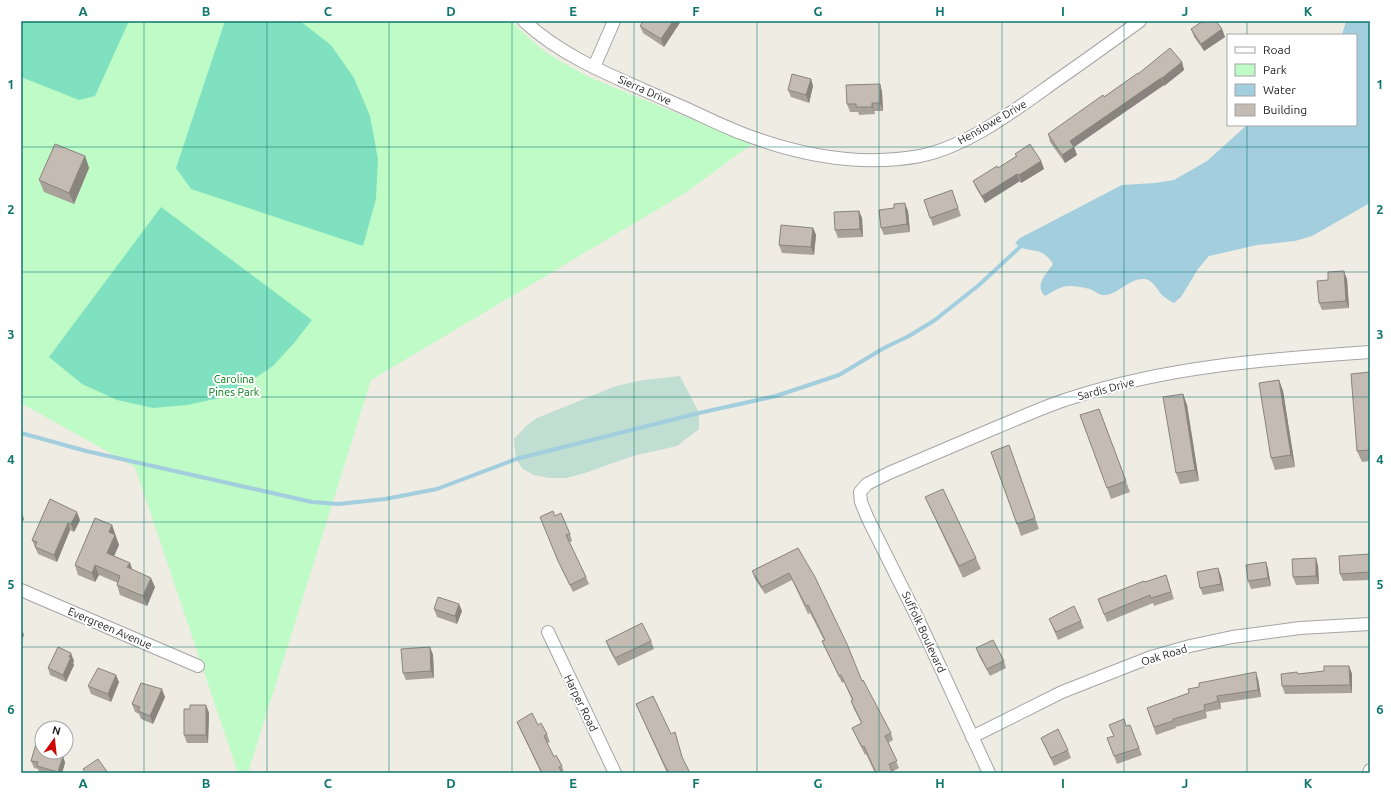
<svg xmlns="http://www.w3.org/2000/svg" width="1391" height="794" viewBox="0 0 1391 794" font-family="Ubuntu,sans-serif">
<rect width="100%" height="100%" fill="#efece4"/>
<polygon fill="#c0ded1" points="680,376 699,413 699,429 677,446 633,456 585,473 566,478 549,478 534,475 523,469 516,459 514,439 526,426 537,418 616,386 643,380"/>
<polygon fill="#bffbc6" points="21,21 511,21 530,39 546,52 558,60 589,77 752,144 685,193 371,380 248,773 238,773 135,467 21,403"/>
<g fill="#7fe1bf">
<polygon points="21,21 129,21 95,96 79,100 21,77"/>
<polygon points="225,21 300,21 331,45 354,78 370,116 378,159 376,199 363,246 191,189 176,168"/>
<polygon points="161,207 312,320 294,343 273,366 249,382 220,398 187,405 153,408 117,400 82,384 49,357"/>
</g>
<path fill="#a2cede" d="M1346,21H1370V203L1312,236L1295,241L1257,245L1209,256L1198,269L1181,297L1174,303C1170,301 1167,299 1163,296C1158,291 1153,280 1145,279C1129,278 1120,293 1106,295C1099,296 1097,292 1092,290C1088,288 1084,288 1080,287C1062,284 1060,288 1045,296C1034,285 1046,274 1053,264C1040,243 1027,256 1015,243L1020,238L1122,185L1155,183L1174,180L1207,161L1247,125H1356V35H1342Z"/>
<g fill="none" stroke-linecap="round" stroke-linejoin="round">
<polyline stroke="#a2cede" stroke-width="4" points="21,433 86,451 312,502 339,504 385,499 437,489 516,459 699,413 776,396 839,375 884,348 909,336 935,320 979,285 1020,247"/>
<g stroke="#a5a5a5" stroke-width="14">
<g id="street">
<path d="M524,21C567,61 625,81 678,105C699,114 720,125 741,133C798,155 860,167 920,156C968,146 1014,111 1053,83C1082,63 1111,42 1140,21"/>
<polyline points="594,67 614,21"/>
<polyline points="21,590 198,666"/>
<polyline points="548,632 615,773"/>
<polyline points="972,737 1062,692 1151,657 1190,646 1232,637 1300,628 1370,624"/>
<path d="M989,773L919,621L868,519L861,502L860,492L867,484L889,473C925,458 960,443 995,428C1020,418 1045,406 1071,398C1168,366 1269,359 1370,352"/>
<polyline points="1369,773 1370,770"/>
</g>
</g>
<use href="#street" stroke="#fff" stroke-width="12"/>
</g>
<g fill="#a9a29a">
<polygon points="681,21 664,47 643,33 640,26"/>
<polygon points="1191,29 1222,29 1225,37 1204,51 1194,37"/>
<polygon points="1182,62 1184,70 1164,86 1164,85 1074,147 1077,155 1065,163 1050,142 1048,134 1138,74"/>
<polygon points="811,79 813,86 809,103 791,97 788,90"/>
<polygon points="880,84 882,92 883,111 874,111 875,114 859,115 858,112 850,112 847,104"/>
<polygon points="1015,154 1041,161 1044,169 1021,183 1020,181 985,203 976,188 973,181 998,168 1016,156"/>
<polygon points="85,156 89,168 74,204 44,192 39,180"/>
<polygon points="952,190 961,216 933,226 924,200"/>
<polygon points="894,208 908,211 910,232 884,235 881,228"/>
<polygon points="859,211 862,218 863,237 838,238 835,230"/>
<polygon points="813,228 816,235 814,255 782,253 779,245"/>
<polygon points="1347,279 1349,308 1322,310 1319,303"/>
<polygon points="1370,372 1370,461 1362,462 1357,451"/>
<polygon points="1279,380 1283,391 1295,467 1275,470 1271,458"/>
<polygon points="1183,394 1187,405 1199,481 1180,484 1176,473"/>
<polygon points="1099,409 1130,492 1111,499 1080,415"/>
<polygon points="1009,445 1039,529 1021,536 991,452"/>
<polygon points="925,497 976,558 981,569 963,578 930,508"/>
<polygon points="50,499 80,520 74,532 70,530 57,562 38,554 32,540"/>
<polygon points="555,516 570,534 572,541 569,543 586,577 589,584 573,592 561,568 540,517"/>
<polygon points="112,525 119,545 114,556 130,563 132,569 155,587 147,606 120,595 117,585 118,583 99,575 95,582 78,575 75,565"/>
<polygon points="798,548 862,681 891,733 893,740 888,743 899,768 892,772 893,773 875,773 866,754 865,755 855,735 852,728 861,723 854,709 851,701 852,700 844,682 842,683 825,648 822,641 824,640 810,613 808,614 792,580 765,594 755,579 752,571"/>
<polygon points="1370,554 1370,580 1343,581 1340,574"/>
<polygon points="1316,558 1318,566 1319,584 1296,585 1293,577"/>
<polygon points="1266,562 1268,569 1271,586 1251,589 1248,581"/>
<polygon points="1218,568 1221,576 1224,591 1203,595 1200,588"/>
<polygon points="1166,575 1174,599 1154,606 1153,603 1107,622 1098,599 1145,582"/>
<polygon points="459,604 462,611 457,624 437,617 434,609"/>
<polygon points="1049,619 1081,621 1084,628 1058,640"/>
<polygon points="606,641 651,641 654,649 618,666 609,649"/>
<polygon points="430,647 433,655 434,678 406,680 403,673"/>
<polygon points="976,648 1004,661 1006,668 990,676 979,656"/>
<polygon points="74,661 73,663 74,665 66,682 50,675 48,668"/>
<polygon points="1349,666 1352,674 1352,693 1285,694 1282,686 1297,672 1298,674 1324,671"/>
<polygon points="1258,679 1261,697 1220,703 1221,709 1206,712 1207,718 1176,727 1176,728 1156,735 1147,708 1189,693"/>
<polygon points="119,682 111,702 91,694 88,686"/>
<polygon points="165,697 153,724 141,719 139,714 135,712 132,704"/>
<polygon points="636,704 671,734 675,732 683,760 690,773 667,773 639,711"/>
<polygon points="206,705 209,713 208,743 187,743 184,735 190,709"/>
<polygon points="517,722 538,725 547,734 550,742 547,743 554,757 562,766 564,773 541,773 520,729"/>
<polygon points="1130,725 1142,755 1117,764 1107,738 1113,736 1126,726"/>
<polygon points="1041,738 1068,750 1071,758 1054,766 1044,745"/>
<polygon points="42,752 56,752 56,754 63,756 65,763 62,773 39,773 38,769 34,768 31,761"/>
</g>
<g fill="#89847d">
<polygon points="673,21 681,21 664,47 661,39"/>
<polygon points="1222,29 1225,37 1204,51 1201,44"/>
<polygon points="1182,62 1184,70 1164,86 1162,78"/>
<polygon points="1161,78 1164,85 1074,147 1077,155 1065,163 1062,155 1070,141"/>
<polygon points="811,79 813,86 809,103 806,95"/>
<polygon points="880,84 882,92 883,111 880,103"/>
<polygon points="872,103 874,111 875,114 872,107"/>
<polygon points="85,156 89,168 74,204 69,193"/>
<polygon points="1041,161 1044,169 1021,183 1019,175"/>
<polygon points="1017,174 1020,181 985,203 982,196"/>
<polygon points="905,203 908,211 910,232 907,224"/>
<polygon points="859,211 862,218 863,237 860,229"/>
<polygon points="813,228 816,235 814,255 811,247"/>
<polygon points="1344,271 1347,279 1349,308 1346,301"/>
<polygon points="1279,380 1283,391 1295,467 1291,455"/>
<polygon points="1183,394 1187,405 1199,481 1195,470"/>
<polygon points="21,511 24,519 21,525"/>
<polygon points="77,512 80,520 74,532 71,524"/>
<polygon points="68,523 70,530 57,562 54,555"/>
<polygon points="112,525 119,545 111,563 107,553 109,532"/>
<polygon points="1316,558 1318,566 1319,584 1316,576"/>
<polygon points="1266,562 1268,569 1271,586 1268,578"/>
<polygon points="130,563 133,572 127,567"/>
<polygon points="95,565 99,575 95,582 92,573"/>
<polygon points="1218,568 1221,576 1224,591 1221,584"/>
<polygon points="151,578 155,587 147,606 143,596"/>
<polygon points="459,604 462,611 457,624 455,616"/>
<polygon points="21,628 24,635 21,642"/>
<polygon points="430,647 433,655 434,678 431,671"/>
<polygon points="71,653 74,661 73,663 74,665 66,682 63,675"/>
<polygon points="1349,666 1352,674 1352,693 1350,685"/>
<polygon points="1256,672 1258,679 1261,697 1258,690"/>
<polygon points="116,675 119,682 111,702 108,694"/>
<polygon points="162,689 165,697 153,724 150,716"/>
<polygon points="1217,696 1220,703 1221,709 1218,701"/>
<polygon points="206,705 209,713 208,743 206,735"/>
<polygon points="63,756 65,763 62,773 58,773 58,772"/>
</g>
<g fill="#c4bcb3" stroke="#89847d">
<polygon points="643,21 673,21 661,39 640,26"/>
<polygon points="1203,21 1216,21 1222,29 1201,44 1191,29"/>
<polygon points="1170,48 1182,62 1162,78 1161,78 1070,141 1074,147 1062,155 1048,134 1103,95 1104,97 1138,73 1138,74"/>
<polygon points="792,74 811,79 806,95 788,90"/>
<polygon points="880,84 880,103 872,103 872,107 856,107 856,104 847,104 846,85"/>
<polygon points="55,144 85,156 69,193 39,180"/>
<polygon points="1030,144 1041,161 1019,175 1017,174 982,196 973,181 997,166 998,168 1017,156 1015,154"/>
<polygon points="952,190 958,208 930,218 924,200"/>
<polygon points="905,203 907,224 881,228 879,210 894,208 894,204"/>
<polygon points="859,211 860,229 835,230 834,212"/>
<polygon points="781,225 813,228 811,247 779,245"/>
<polygon points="1344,271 1346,301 1319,303 1317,281 1328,280 1328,272"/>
<polygon points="1370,372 1370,450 1357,451 1351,374"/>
<polygon points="1279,380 1291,455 1271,458 1259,383"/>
<polygon points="1183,394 1195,470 1176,473 1163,397"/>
<polygon points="1099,409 1126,481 1107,488 1080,415"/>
<polygon points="1009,445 1035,518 1017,524 991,452"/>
<polygon points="943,489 976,558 959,566 925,497"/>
<polygon points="50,499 77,512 71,524 68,523 54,555 35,547 37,542 32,540"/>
<polygon points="553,511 555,516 561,513 570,534 566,535 586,577 570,585 558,561 540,517"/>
<polygon points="95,518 112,525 109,532 115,535 107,553 130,563 127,567 151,578 143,596 117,585 120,576 95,565 92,573 75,565"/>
<polygon points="798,548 815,577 847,644 862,681 863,680 891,733 885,736 897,761 889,764 892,771 888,773 876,773 864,746 862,747 852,728 862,723 851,701 853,700 841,675 839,676 822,641 825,640 808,605 806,606 789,573 762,587 752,571"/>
<polygon points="1370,554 1370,572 1340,574 1339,556"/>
<polygon points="1316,558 1316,576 1293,577 1292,559"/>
<polygon points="1266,562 1268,578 1248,581 1246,565"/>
<polygon points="1218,568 1221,584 1200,588 1197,572"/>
<polygon points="1166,575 1171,592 1151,598 1150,595 1104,614 1098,599 1144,581 1145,582"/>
<polygon points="438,597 459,604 455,616 434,609"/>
<polygon points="1074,606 1081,621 1056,632 1049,619"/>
<polygon points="642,623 651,641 615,658 606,641"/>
<polygon points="993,640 1004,661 987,669 976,648"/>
<polygon points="58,647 71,653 69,657 71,657 63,675 48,668"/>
<polygon points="430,647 431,671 403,673 401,649"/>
<polygon points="1324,666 1349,666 1350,685 1282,686 1281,674 1297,672 1298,674 1324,671"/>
<polygon points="98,668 116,675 108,694 88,686"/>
<polygon points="1256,672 1258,690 1217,696 1218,701 1204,705 1205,710 1173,719 1173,721 1154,727 1147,708 1189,693 1188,689 1199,687 1199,683"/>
<polygon points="141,683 162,689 150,716 138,711 140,707 132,704"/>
<polygon points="653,696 671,734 675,732 682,757 690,773 669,773 663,762 636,704"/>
<polygon points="190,705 206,705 206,735 184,735 184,709 190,709"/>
<polygon points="532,713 538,725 541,723 547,734 544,736 554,757 556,755 562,766 559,767 562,773 542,773 517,722"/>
<polygon points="1124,719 1126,726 1130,725 1139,748 1114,756 1107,738 1114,736 1109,725"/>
<polygon points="1058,729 1068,750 1051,758 1041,738"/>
<polygon points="37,740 42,741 42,752 51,752 63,756 58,772 37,766 38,762 31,761"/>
<polygon points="98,759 108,773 86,773 83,769"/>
</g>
<path fill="none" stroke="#0f766e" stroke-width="1" stroke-opacity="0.55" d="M144,21V773M267,21V773M389,21V773M512,21V773M634,21V773M757,21V773M879,21V773M1002,21V773M1124,21V773M1247,21V35M1247,125V773M21,147H1370M21,272H1370M21,397H1370M21,522H1370M21,647H1370"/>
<g text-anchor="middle" stroke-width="4" stroke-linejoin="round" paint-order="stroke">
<g font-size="11" fill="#1e1e1e" stroke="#fff">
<text transform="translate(645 90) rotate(24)" y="4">Sierra Drive</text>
<text transform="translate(992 122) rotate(-30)" y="4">Henslowe Drive</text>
<text transform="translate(1106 389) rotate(-15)" y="4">Sardis Drive</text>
<text transform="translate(110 628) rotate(23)" y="4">Evergreen Avenue</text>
<text transform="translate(924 632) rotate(65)" y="4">Suffolk Boulevard</text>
<text transform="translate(1164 655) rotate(-17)" y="4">Oak Road</text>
<text transform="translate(581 703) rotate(64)" y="4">Harper Road</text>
</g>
<g font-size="11" fill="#088017" stroke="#fff">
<text x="234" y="383">Carolina<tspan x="234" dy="13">Pines Park</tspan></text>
</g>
</g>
<rect width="1391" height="794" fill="none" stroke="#ffffff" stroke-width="44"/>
<rect x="1227" y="34" width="130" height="92" fill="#ffffff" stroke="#a5a5a5"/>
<rect x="1235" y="47" width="20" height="6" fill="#ffffff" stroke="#a5a5a5"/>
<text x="1263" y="54" font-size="12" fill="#1e1e1e">Road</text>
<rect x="1235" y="64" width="20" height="12" fill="#bffbc6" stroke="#a5a5a5"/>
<text x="1263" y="74" font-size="12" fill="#1e1e1e">Park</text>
<rect x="1235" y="84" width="20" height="12" fill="#a2cede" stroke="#a5a5a5"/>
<text x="1263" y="94" font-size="12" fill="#1e1e1e">Water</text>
<rect x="1235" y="104" width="20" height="12" fill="#c4bcb3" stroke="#a5a5a5"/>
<text x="1263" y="114" font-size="12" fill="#1e1e1e">Building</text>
<g transform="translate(54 740) rotate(15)"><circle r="19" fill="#ffffff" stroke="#a5a5a5"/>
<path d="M0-3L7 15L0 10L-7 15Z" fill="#cc0900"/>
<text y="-6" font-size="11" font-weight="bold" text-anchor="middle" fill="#1e1e1e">N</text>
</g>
<rect x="22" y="22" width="1347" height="750" fill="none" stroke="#0f766e" stroke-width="1.5"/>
<g font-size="13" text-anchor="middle" font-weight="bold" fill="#0f766e">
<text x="83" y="16">A</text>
<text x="206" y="16">B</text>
<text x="328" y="16">C</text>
<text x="451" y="16">D</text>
<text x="573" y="16">E</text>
<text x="696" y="16">F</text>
<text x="818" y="16">G</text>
<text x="940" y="16">H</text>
<text x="1063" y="16">I</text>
<text x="1185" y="16">J</text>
<text x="1308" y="16">K</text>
<text x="11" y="89">1</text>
<text x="1380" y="89">1</text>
<text x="11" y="214">2</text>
<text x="1380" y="214">2</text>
<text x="11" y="339">3</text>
<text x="1380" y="339">3</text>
<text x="11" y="464">4</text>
<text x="1380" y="464">4</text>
<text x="11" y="589">5</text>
<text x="1380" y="589">5</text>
<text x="11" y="714">6</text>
<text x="1380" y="714">6</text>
<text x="83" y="788">A</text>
<text x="206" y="788">B</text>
<text x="328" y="788">C</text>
<text x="451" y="788">D</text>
<text x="573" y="788">E</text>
<text x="696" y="788">F</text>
<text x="818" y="788">G</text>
<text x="940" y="788">H</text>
<text x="1063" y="788">I</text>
<text x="1185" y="788">J</text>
<text x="1308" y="788">K</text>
</g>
</svg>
